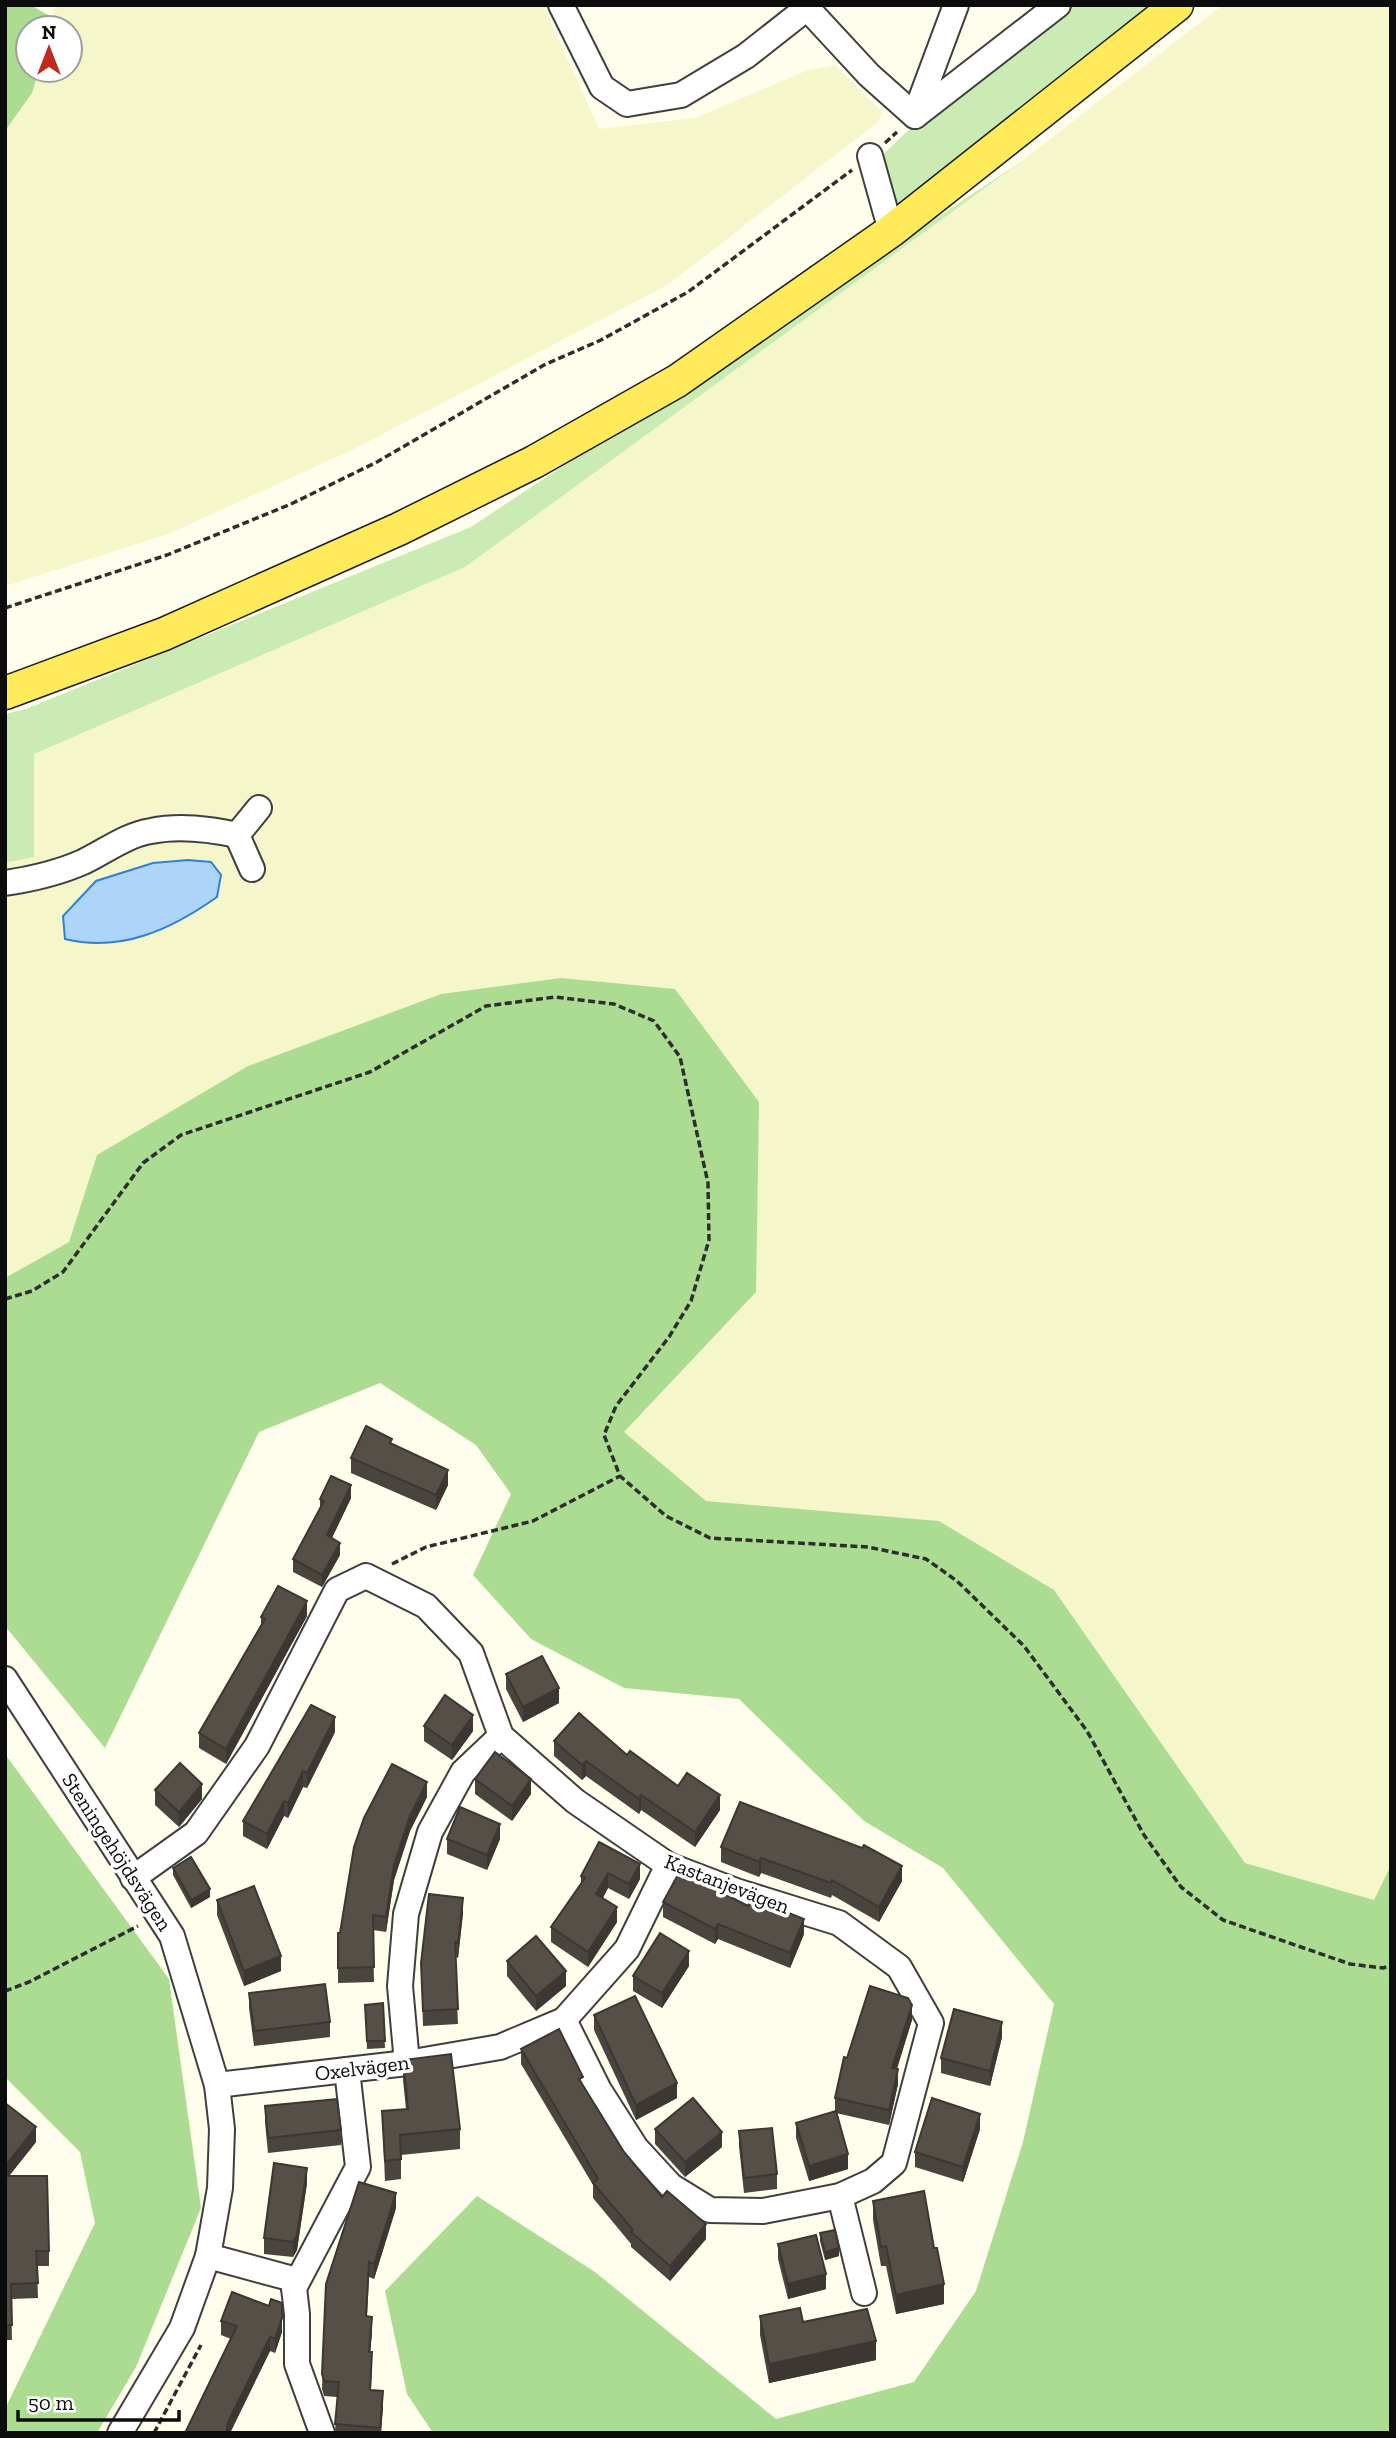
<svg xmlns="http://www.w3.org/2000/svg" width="1396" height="2438" viewBox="0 0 1396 2438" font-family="'Zilla Slab',serif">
<rect width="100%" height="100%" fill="#fffdeb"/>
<g fill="#f5f6ca" fill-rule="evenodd">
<polygon points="55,5 543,5 599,129 696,118 806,71 835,65 882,112 879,121 669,284 356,448 168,534 5,586 5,131 32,93 39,70 70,70 70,28 50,28"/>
<path d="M1223,5H1391V1865L1374,1900L1245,1863L1054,1590L939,1521L706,1501L623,1431L756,1291L561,978L441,994L248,1066L97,1155L69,1242L5,1278V863L34,857V754L465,567L1022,161ZM75,904L188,918L147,935L108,945L63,916Z"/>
</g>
<g fill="#caebb3">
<polygon points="1069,5 1157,5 898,207 875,162 920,119"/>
<polygon points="1022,161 465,567 34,754 34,857 5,863 5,714 26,709 471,527"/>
</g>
<g fill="#abdc92">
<polygon points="5,5 31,5 53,18 50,28 28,28 28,70 39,70 32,93 5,131"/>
<polygon points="561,978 675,989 759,1102 756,1292 624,1432 706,1501 939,1521 1054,1590 1245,1863 1374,1900 1391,1865 1391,2433 433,2433 407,2394 385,2291 477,2196 595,2272 776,2419 914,2382 976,2291 1023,2142 1054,2004 943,1868 864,1821 739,1699 624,1688 531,1639 473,1575 511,1494 476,1445 380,1383 259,1432 105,1748 5,1626 5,1278 69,1242 97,1155 248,1066 441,994"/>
<polygon points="5,1754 169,1979 201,2208 136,2367 97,2433 5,2433 5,2409 95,2223 80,2152 5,2077"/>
</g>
<path fill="#add4f9" stroke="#3180d4" stroke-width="2" d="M188,860L211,862L221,875L217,897C172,929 121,953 65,939L63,916L96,881L153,863Z"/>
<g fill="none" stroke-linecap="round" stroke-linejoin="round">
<g stroke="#3f3f3f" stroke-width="28">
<g id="minor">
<polyline points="561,5 602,87 627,104 681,95 746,56 807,8 869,75 915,116"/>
<polyline points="915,115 956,5"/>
<polyline points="915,116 1058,5"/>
<polyline points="870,156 891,231"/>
<polyline points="237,835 259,808"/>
<path d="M5,883C32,879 58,873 83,862C106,851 126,835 151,831C180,825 209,829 237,835L252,869"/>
<polyline points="5,1679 172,1936 217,2085 222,2129 220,2188 208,2256 182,2328 120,2433"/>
<polyline points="133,1878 196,1833 257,1746 337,1590 366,1576 426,1606 471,1653 501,1736 575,1801 668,1865 736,1891 839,1923 899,1967 931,2023 894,2163 873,2181 840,2196 763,2211 710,2210 671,2186 636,2148 599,2090 564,2020"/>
<polyline points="407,2063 400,1986 406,1914 430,1832 463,1772 501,1736"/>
<polyline points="217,2085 407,2063 500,2047 564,2020 627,1949 668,1865"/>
<polyline points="840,2196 864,2293"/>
<polyline points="208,2256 293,2279 297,2314 297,2364 322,2433"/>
<polyline points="294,2288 358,2167 347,2070"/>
</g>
</g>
<g stroke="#1d1d1d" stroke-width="35">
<polyline id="major" points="5,693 164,634 399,529 534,462 677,381 891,231 1177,5"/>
</g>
<g stroke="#2e2e2e" stroke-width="3.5" stroke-dasharray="7 3.5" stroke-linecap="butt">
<polyline points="885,143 897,132"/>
<polyline points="5,608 167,555 291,504 377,462 544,365 601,340 688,292 852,170"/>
<polyline points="5,1299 32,1291 63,1272 143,1163 181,1135 370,1072 486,1006 555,997 614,1004 654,1021 680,1057 708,1183 709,1240 691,1301 669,1337 616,1406 604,1435 620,1476 666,1516 710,1538 868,1547 926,1559 957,1581 1024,1646 1087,1731 1144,1835 1181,1887 1223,1920 1350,1964 1383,1968 1391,1965"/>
<polyline points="392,1564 426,1547 533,1521 620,1476"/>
<polyline points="5,1991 29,1982 138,1926"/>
<polyline points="154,2433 201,2345"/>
</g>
<use href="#minor" stroke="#fff" stroke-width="24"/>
<use href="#major" stroke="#ffea5b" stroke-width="32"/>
</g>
<g fill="#49443e">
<polygon points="392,1444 448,1485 436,1510 351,1473 351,1458"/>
<polygon points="351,1498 332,1538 340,1555 322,1587 293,1572 293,1559 320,1510 320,1499"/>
<polygon points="307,1616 226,1764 199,1748 199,1733 261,1625 261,1617"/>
<polygon points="506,1674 559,1703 523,1722 506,1689"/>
<polygon points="424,1726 473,1731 452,1760 424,1741"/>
<polygon points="335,1732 307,1788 303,1787 288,1818 284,1816 267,1849 243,1836 243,1821"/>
<polygon points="554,1741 627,1755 678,1786 720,1810 695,1847 641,1810 639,1814 586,1776 582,1780 554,1756"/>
<polygon points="475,1779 531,1794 512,1821 475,1794"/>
<polygon points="155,1790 202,1799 179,1827 155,1805"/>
<polygon points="427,1797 410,1831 394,1880 386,1932 373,1930 374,1982 338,1983 338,1933 340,1933"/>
<polygon points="447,1839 500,1839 487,1870 447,1854"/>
<polygon points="599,1842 640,1879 629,1899 608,1888 603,1898 617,1922 588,1967 551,1942 551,1927 581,1883 581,1876"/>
<polygon points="721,1847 902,1881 879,1922 832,1895 831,1898 761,1873 759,1877 721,1862"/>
<polygon points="173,1868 210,1897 191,1908 173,1875"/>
<polygon points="217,1900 281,1971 244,1986 217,1915"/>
<polygon points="663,1902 748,1906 804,1934 790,1968 718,1939 715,1944 663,1917"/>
<polygon points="463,1913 458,1958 455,1957 458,2024 423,2026 421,1963"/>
<polygon points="507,1961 566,1986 536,2011 507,1976"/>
<polygon points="689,1966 662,2008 633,1991 633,1976"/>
<polygon points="249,1993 330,2022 330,2037 254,2046 249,2008"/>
<polygon points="383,2003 385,2048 367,2049 365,2005"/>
<polygon points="594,2015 677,2098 636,2120 594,2030"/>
<polygon points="912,2020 897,2069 898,2084 889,2125 836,2113 848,2169 809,2181 796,2138 796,2123 835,2111 835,2098 847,2058"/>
<polygon points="1002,2037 990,2086 941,2073 941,2058"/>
<polygon points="521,2049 583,2085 624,2152 662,2197 706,2239 670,2281 631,2247 631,2244 593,2198 593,2185 521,2064"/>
<polygon points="403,2060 460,2129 460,2149 401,2155 401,2179 385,2181 382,2111 406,2109 403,2080"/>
<polygon points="5,2103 36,2142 9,2176 49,2251 49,2266 37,2266 38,2298 11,2299 12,2340 5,2340"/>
<polygon points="265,2106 341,2130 341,2145 268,2153 265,2122"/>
<polygon points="655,2129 722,2147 685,2177 655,2144"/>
<polygon points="980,2129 963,2182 915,2167 915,2152"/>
<polygon points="739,2131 777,2174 777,2189 744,2193 739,2146"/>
<polygon points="307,2183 297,2250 293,2257 264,2254 264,2238"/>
<polygon points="873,2201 934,2248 944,2304 896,2314 886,2266 881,2266 873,2220"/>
<polygon points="396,2208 374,2279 369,2277 367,2316 372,2332 370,2352 372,2367 371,2390 383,2406 381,2433 335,2433 337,2397 324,2396 322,2389 326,2284"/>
<polygon points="820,2233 839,2256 825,2260 820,2241"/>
<polygon points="778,2244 826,2289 788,2299 778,2259"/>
<polygon points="760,2316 803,2322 876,2360 769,2383 760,2335"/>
<polygon points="221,2321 282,2332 275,2353 270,2351 230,2433 185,2433 231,2339 221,2335"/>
</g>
<g fill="#3c3732">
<polygon points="448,1470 448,1485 436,1510 436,1495"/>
<polygon points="351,1485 351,1498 327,1548 327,1535"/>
<polygon points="340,1543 340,1555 322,1587 322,1575"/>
<polygon points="307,1601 307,1616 226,1764 226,1749"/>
<polygon points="559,1688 559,1703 523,1722 523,1707"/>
<polygon points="473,1715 473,1731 452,1760 452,1745"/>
<polygon points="335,1717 335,1732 307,1788 307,1773"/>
<polygon points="586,1761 586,1776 582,1780 582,1765"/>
<polygon points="303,1771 303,1787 288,1818 288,1803"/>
<polygon points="531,1779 531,1794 512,1821 512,1806"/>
<polygon points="427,1782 427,1797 410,1831 394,1880 386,1932 386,1917 394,1865 410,1816"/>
<polygon points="202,1784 202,1799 179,1827 179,1812"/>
<polygon points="641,1795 641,1810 639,1814 639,1799"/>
<polygon points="720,1795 720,1810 695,1847 695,1832"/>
<polygon points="284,1801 284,1816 267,1849 267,1834"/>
<polygon points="500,1824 500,1839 487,1870 487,1855"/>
<polygon points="761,1858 761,1873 759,1877 759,1862"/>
<polygon points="640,1864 640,1879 629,1899 629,1884"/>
<polygon points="902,1866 902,1881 879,1922 879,1907"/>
<polygon points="608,1873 608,1888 596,1909 596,1894"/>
<polygon points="210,1889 210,1897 191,1908 191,1900"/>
<polygon points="463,1898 463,1913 458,1958 458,1943"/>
<polygon points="617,1907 617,1922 588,1967 588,1952"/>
<polygon points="804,1919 804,1934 790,1968 790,1953"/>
<polygon points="718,1924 718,1939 715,1944 715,1929"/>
<polygon points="689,1951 689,1966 662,2008 662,1993"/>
<polygon points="281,1956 281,1971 244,1986 244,1971"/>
<polygon points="566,1971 566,1986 536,2011 536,1996"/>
<polygon points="912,2005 912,2020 892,2083 892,2068"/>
<polygon points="1002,2022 1002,2037 990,2086 990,2071"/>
<polygon points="898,2069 898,2084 889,2125 889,2110"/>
<polygon points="677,2083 677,2098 636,2120 636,2105"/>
<polygon points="980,2114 980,2129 963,2182 963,2167"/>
<polygon points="36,2127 36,2142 5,2181 5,2166"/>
<polygon points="722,2132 722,2147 685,2177 685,2162"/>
<polygon points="848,2154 848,2169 809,2181 809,2166"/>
<polygon points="307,2168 307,2183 297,2250 293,2257 293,2242"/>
<polygon points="396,2193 396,2208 374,2279 374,2264"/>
<polygon points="706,2224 706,2239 670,2281 670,2266"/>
<polygon points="839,2248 839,2256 825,2260 825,2252"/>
<polygon points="826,2274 826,2289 788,2299 788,2284"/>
<polygon points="944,2284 944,2304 896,2314 896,2295"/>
<polygon points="372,2317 372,2332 369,2367 369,2352"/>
<polygon points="282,2318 282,2332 275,2353 275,2339"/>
<polygon points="270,2337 270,2351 230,2433 226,2433 228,2422"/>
<polygon points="876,2341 876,2360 769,2383 769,2364"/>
<polygon points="383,2391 383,2406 381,2433 380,2433"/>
</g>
<g fill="#554f48" stroke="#3c3732" stroke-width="2">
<polygon points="366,1426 392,1439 390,1443 448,1470 436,1495 351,1458"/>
<polygon points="331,1476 351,1485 327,1535 340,1543 322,1575 293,1559 324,1501 320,1499"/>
<polygon points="278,1586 307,1601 226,1749 199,1733 265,1619 261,1617"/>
<polygon points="542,1656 559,1688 523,1707 506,1674"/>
<polygon points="445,1695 473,1715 452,1745 424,1726"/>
<polygon points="311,1705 335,1717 307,1773 303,1771 288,1803 284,1801 267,1834 243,1821"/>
<polygon points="579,1713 627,1755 630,1751 678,1786 687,1773 720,1795 695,1832 641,1795 639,1799 586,1761 582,1765 554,1741"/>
<polygon points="495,1752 531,1779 512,1806 475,1779"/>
<polygon points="180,1763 202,1784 179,1812 155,1790"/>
<polygon points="392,1764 427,1782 410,1816 394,1865 386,1917 373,1915 374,1967 338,1968 338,1933 340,1933 354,1847 364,1818"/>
<polygon points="740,1802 862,1848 864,1845 902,1866 879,1907 832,1880 831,1883 761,1858 759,1862 721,1847"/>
<polygon points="460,1807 500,1824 487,1855 447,1839"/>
<polygon points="599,1842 640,1864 629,1884 608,1873 596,1894 617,1907 588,1952 551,1927 585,1878 581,1876"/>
<polygon points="191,1857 210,1889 191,1900 173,1868"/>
<polygon points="680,1871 748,1906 751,1898 804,1919 790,1953 718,1924 715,1929 663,1902"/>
<polygon points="254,1886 281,1956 244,1971 217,1900"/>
<polygon points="429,1894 463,1898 458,1943 455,1942 458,2009 423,2011 421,1963"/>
<polygon points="660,1933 689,1951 662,1993 633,1976"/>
<polygon points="536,1936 566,1971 536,1996 507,1961"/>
<polygon points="325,1984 330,2022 254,2031 249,1993"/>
<polygon points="870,1986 908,1998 912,2005 892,2068 898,2069 889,2110 835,2098 844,2057 847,2058"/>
<polygon points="635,1996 677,2083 636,2105 594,2015"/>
<polygon points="383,2003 385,2041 367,2041 365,2005"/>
<polygon points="954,2009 1002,2022 990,2071 941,2058"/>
<polygon points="559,2029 583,2077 579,2079 624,2152 662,2197 667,2191 706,2224 670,2266 631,2232 633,2230 593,2183 598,2179 521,2049"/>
<polygon points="451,2054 460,2129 400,2135 401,2159 385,2161 382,2111 408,2109 403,2060"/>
<polygon points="693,2098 722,2132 685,2162 655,2129"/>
<polygon points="932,2098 980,2114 963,2167 915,2152"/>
<polygon points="337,2099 341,2130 268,2138 265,2106"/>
<polygon points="5,2103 36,2127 5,2166"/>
<polygon points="836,2111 848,2154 809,2166 796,2123"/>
<polygon points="772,2128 777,2174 744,2178 739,2131"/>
<polygon points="274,2163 307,2168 297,2235 293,2242 264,2238"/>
<polygon points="5,2176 47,2176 49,2251 36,2251 38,2283 11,2284 12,2325 5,2325"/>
<polygon points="359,2182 396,2193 374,2264 369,2262 366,2316 372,2317 369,2352 372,2352 370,2390 383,2391 380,2428 335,2424 339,2382 324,2381 322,2374 326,2284"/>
<polygon points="924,2191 934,2248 937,2248 944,2284 896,2295 886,2246 881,2247 873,2201"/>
<polygon points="835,2230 839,2248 825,2252 820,2233"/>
<polygon points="816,2235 826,2274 788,2284 778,2244"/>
<polygon points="232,2292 269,2306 271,2299 282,2303 282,2318 275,2339 270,2337 228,2422 226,2433 185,2433 237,2326 221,2321"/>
<polygon points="800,2308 803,2322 867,2309 876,2341 769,2364 760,2316"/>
</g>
<g text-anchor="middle" stroke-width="7" stroke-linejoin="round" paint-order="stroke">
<g font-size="21" fill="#0c0c0c" stroke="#fff">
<text transform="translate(117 1852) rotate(57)" y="7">Steningehöjdsvägen</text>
<text transform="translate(727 1884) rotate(21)" y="7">Kastanjevägen</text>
<text transform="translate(362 2068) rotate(-7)" y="7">Oxelvägen</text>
</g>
</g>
<rect width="1396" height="2438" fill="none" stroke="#0c0c0c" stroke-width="14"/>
<g transform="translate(49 49)"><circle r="33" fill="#ffffff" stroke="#9e9e9e" stroke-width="2"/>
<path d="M0-5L12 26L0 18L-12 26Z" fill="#c2291e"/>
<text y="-10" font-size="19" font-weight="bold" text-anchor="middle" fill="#0c0c0c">N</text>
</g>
<path d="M18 2410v10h161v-10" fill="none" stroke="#0c0c0c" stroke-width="3.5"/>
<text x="28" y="2410" font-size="21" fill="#0c0c0c" stroke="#ffffff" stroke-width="5" paint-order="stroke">50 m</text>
</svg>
